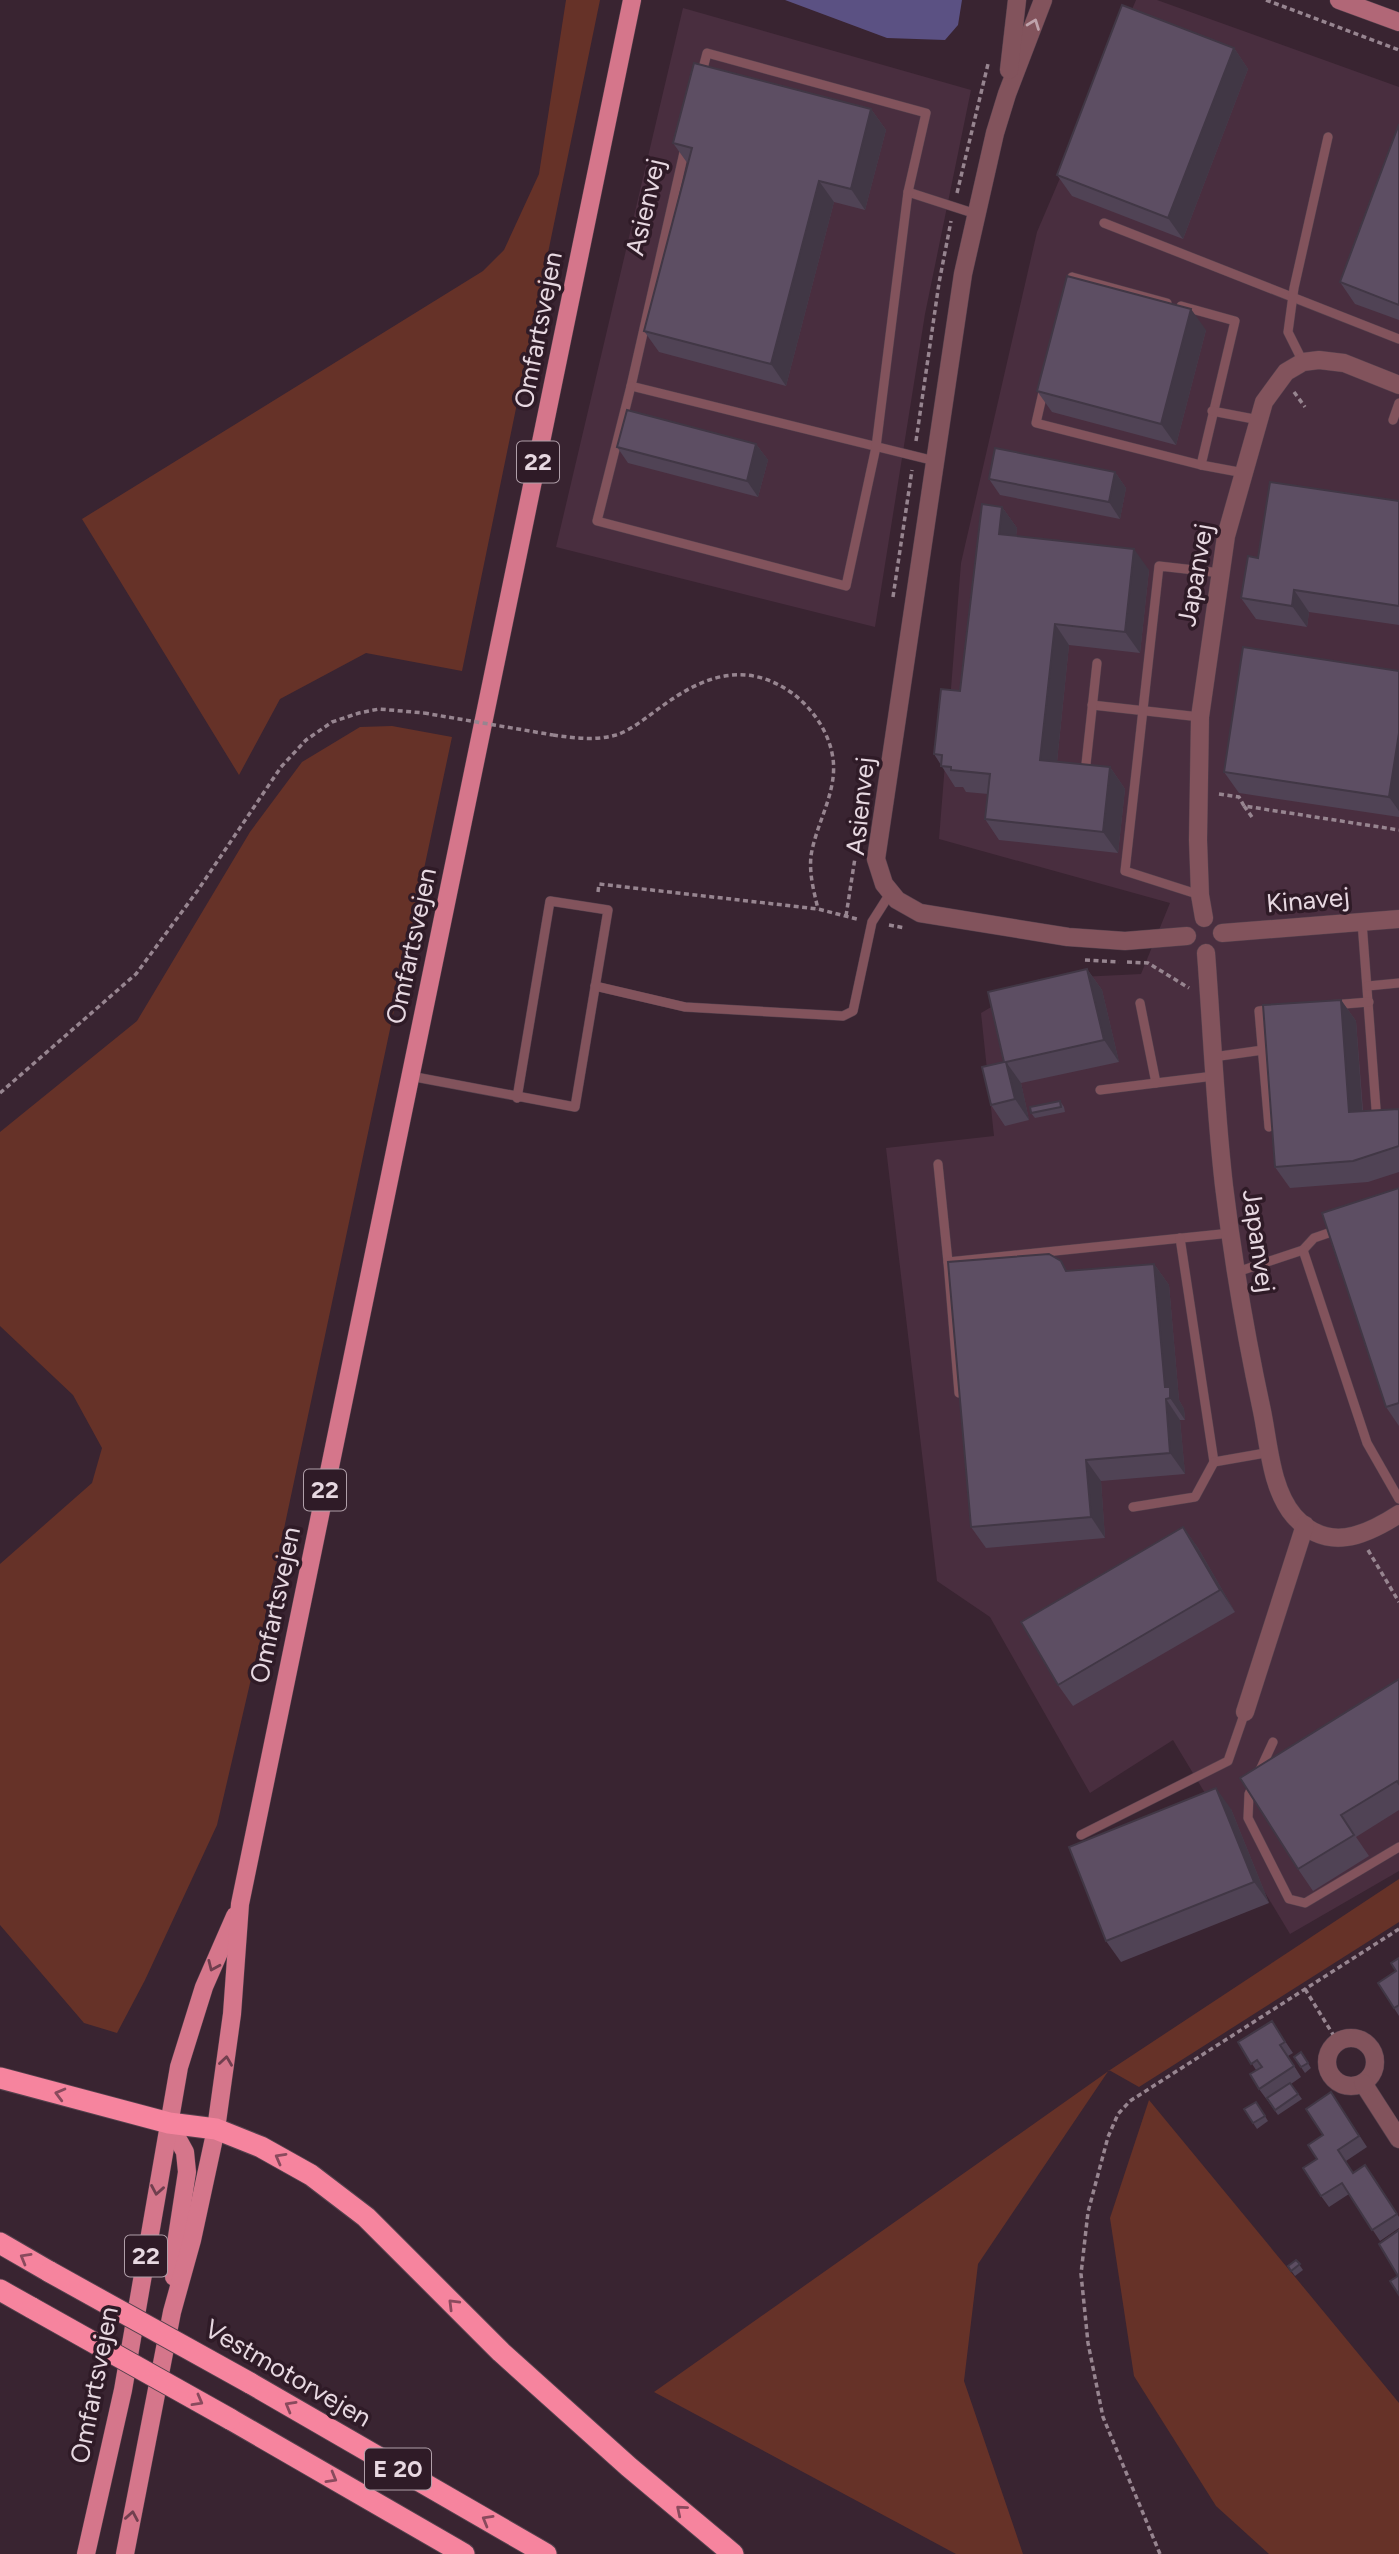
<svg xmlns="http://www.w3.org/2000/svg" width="1399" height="2554" viewBox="0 0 1399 2554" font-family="Figtree,sans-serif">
<rect width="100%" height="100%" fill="#392431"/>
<g fill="#492e3f">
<polygon points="1136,0 1157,0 1399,87 1399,1871 1290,1934 1173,1740 1090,1793 990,1617 937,1581 886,1148 994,1136 981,1013 1039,979 1141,974 1170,903 939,839 961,563 1037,232"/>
<polygon points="683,8 971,90 925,314 875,627 556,547"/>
</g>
<g fill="#663228">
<polygon points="566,0 600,0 462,671 366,653 280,699 239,775 82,519 483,271 504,250 539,174"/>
<polygon points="392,726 452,737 264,1623 217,1825 145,1980 117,2033 84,2023 0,1925 0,1564 92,1483 102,1448 73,1395 0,1326 0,1132 137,1021 250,832 302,762 360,727"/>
<polygon points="1399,1879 1399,1922 1139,2087 1109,2070 978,2264 964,2381 1023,2554 956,2554 654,2392 1110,2070"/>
<polygon points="1149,2100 1399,2403 1399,2554 1269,2554 1216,2506 1134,2376 1110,2218"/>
</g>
<polygon fill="#5b5183" points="785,0 962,0 958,25 945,40 887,38"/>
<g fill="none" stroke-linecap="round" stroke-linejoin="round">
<g stroke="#55414d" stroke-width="10">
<g id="service">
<polyline points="685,148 631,386 935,461"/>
<polyline points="908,192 976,214"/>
<polyline points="1104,223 1399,339"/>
<polyline points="1070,286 1072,277 1167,303"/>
<polyline points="1181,306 1235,321 1201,465"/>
<polyline points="1303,362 1288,332 1294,288 1328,137"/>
<polyline points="631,386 597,521 846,586 876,447 908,192 926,113 707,53 701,76"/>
<polyline points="1044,388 1036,423 1201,465 1244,473"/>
<polyline points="1212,411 1259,420"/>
<polyline points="1393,420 1399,403"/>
<polyline points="1092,705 1200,717"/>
<polyline points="1086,764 1097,663"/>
<polyline points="1200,895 1125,871 1159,566 1221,573"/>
<polyline points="1362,922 1377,1122"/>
<polyline points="595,986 685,1007 843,1016 853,1011 872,922 891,892"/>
<polyline points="1368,986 1399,983"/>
<polyline points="1140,1003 1156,1083 1214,1076"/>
<polyline points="1332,1005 1369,1002"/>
<polyline points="1213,1057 1263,1050"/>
<polyline points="410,1076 575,1107 608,910 550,901 517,1098"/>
<polyline points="1100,1090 1156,1083"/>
<polyline points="1269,1127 1259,1011 1273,1009"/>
<polyline points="938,1164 948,1262 1231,1233"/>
<polyline points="1180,1238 1214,1462 1271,1452"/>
<polyline points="1303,1250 1314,1238 1340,1229"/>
<polyline points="948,1262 959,1393"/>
<polyline points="1237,1272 1303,1250 1367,1443 1399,1499"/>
<polyline points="1133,1507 1195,1497 1214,1462"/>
<polyline points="1273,1742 1249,1794 1248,1818 1289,1899 1305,1903 1399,1847"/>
<polyline points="1081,1835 1228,1761 1245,1712"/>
</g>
</g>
<g stroke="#55414d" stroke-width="19">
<g id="minor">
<polyline points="1043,0 1007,94 995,133 963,274 876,859 884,884 897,900 920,913 1068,937 1125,941 1187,936"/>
<polyline points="1009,70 1017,0"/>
<polyline points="1204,918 1200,895 1198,840 1200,717 1226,536 1264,402 1286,372 1303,362 1319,360 1344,363 1399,385"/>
<polyline points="1222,933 1399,919"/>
<path d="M1206,953C1212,1030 1215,1108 1224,1186C1233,1261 1246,1337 1262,1411C1269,1445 1271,1489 1294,1516C1327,1553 1365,1536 1399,1514"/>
<polyline points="1245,1712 1305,1525"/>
<circle cx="1351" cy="2062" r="24"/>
<polyline points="1363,2083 1399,2139"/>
</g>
</g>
<g stroke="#55414d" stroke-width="19">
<polyline id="secondary" points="1339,0 1399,22"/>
</g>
<g stroke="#55414d" stroke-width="19">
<g id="primary">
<polyline points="169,2123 185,2152 187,2172 175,2250 174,2277"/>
<polyline points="86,2554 123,2390 179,2067 204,1987 235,1916"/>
<polyline points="125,2554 172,2312 192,2240 216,2129 232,2014 240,1904 632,0"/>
</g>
</g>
<g stroke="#55414d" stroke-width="23">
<g id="motorway">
<polyline points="0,2078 169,2123 216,2129 261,2147 311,2175 366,2217 501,2352 629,2467 733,2554"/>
<polyline points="0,2243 50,2272"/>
<polyline points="0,2290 32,2308"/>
<polyline points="250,2383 546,2554"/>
<polyline points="230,2419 464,2554"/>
</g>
</g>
<g stroke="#978590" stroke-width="3.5" stroke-dasharray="5 3.5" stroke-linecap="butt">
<polyline points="1266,0 1399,50"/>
<polyline points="957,193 988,64"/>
<polyline points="1294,392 1305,407"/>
<polyline points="916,441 939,283 951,221"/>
<polyline points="893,597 912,470"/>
<path d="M553,735C574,738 595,741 616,735C632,730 648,716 661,707C703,676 745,660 792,693C811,707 827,729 832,753C840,789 816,822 811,856C809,874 814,892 818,909"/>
<polyline points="1219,794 1239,797 1244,806 1399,830"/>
<polyline points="1244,806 1252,817"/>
<polyline points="598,892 599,884 818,909 857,919"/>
<polyline points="846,916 855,858"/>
<polyline points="889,925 905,928"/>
<polyline points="1085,960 1119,962"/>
<polyline points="1127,962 1148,963 1189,988"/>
<polyline points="0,1093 136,974 198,890 281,767 306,740 332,722 359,713 379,709 424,713"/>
<polyline points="1368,1550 1399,1602"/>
<polyline points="1305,1989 1337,2041"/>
<polyline points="1160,2554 1103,2417 1088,2343 1081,2274 1088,2212 1108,2137 1118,2114 1130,2101 1399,1929"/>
</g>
<use href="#service" stroke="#82535c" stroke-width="9"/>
<use href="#minor" stroke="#82535c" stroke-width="18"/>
<use href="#secondary" stroke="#b16777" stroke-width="18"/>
<use href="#primary" stroke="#d5768b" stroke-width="18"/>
<use href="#motorway" stroke="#f6849e" stroke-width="21"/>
<g stroke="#55414d" stroke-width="23" stroke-linecap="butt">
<g id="motorway-bridge">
<polyline points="50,2272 250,2383"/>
<polyline points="32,2308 230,2419"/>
</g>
</g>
<polyline stroke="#978590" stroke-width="3.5" stroke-dasharray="5 3.5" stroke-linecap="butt" points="424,713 553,735"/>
<use href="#motorway-bridge" stroke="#f6849e" stroke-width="21"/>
</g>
<g fill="#504355">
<polygon points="1234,48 1248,69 1183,239 1072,196 1057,175"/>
<polygon points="871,109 886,130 865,210 834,202 786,386 659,352 644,331 688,164 673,143"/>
<polygon points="1399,124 1399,320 1355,304 1340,282"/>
<polygon points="1206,330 1176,445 1052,412 1037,391"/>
<polygon points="756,444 768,460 758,497 628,463 617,447"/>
<polygon points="1115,472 1126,488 1120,519 1000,495 989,479"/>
<polygon points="1399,501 1399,625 1309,612 1307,627 1256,619 1241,598 1258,558"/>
<polygon points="1002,507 1017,528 1016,536 1149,570 1140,653 1069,645 1057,762 1110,767 1125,789 1118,853 999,840 985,819 988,794 966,792 963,787 955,787 934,754 960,691"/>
<polygon points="1399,671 1399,817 1239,793 1224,772"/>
<polygon points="1087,969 1102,990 1119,1062 1021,1083 1029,1120 1005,1126 991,1105 1004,1062"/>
<polygon points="1341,1000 1356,1021 1363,1111 1399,1109 1399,1172 1368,1182 1290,1188 1275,1167"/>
<polygon points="1060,1101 1064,1107 1065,1112 1035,1118 1031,1113"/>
<polygon points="1399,1188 1399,1426 1386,1407"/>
<polygon points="1154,1264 1169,1285 1179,1400 1184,1409 1185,1420 1180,1420 1185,1474 1101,1481 1105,1538 986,1548 971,1527 1068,1271"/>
<polygon points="1183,1527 1198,1548 1235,1612 1073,1706 1058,1685"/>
<polygon points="1399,1679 1399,1810 1356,1837 1369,1856 1313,1891 1298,1869"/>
<polygon points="1231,1809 1269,1903 1121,1962 1106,1941"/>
<polygon points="1399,1958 1399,2016 1378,1983 1396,1971"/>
<polygon points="1279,2032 1293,2053 1288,2056 1301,2077 1291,2084 1302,2099 1278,2115 1259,2089 1256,2070 1238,2042"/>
<polygon points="1301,2052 1311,2068 1305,2073 1294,2057"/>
<polygon points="1331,2092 1367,2147 1346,2161 1353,2173 1373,2176 1399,2217 1399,2228 1380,2241 1349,2194 1329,2207 1321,2196 1323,2135"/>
<polygon points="1256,2102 1268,2121 1257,2129 1244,2109"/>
<polygon points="1296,2260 1303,2270 1295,2276 1288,2266"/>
</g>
<g fill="#413745">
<polygon points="1234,48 1248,69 1183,239 1168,218"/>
<polygon points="871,109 886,130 865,210 851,189"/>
<polygon points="819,181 834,202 786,386 771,364"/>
<polygon points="1191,309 1206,330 1176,445 1161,424"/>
<polygon points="756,444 768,460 758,497 747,481"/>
<polygon points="1115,472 1126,488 1120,519 1109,502"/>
<polygon points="1002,507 1017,528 1014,555 999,534"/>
<polygon points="1134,549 1149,570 1140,653 1125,632"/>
<polygon points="1294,590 1309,612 1307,627 1292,606"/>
<polygon points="1055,624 1069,645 1055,781 1040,760"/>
<polygon points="1399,733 1399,811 1389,797"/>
<polygon points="1110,767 1125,789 1118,853 1103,832"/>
<polygon points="1087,969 1102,990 1119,1062 1104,1040"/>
<polygon points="1341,1000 1356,1021 1364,1133 1349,1112"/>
<polygon points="1006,1062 1021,1083 1029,1120 1015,1099"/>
<polygon points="1154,1264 1169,1285 1179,1400 1184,1409 1185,1420 1170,1398 1165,1387"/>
<polygon points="1166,1399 1180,1420 1185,1474 1170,1453"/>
<polygon points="1086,1460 1101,1481 1105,1538 1091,1517"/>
<polygon points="1183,1527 1198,1548 1235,1612 1220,1590"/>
<polygon points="1216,1788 1231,1809 1269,1903 1254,1882"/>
</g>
<g fill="#5d4e63" stroke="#413745" stroke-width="2">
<polygon points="1122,5 1234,48 1168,218 1057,175"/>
<polygon points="694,63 871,109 851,189 819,181 771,364 644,331 692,148 673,143"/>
<polygon points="1399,124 1399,305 1340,282"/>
<polygon points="1067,276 1191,309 1161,424 1037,391"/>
<polygon points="627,410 756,444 747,481 617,447"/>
<polygon points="995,448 1115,472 1109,502 989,479"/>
<polygon points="1270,482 1399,501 1399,606 1294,590 1292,606 1241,598 1248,556 1258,558"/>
<polygon points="982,504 1002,507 999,534 1134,549 1125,632 1055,624 1040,760 1110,767 1103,832 985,819 990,774 951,770 951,767 941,766 942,755 934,754 941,689 960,691"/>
<polygon points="1243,647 1399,671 1399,733 1389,797 1224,772"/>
<polygon points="1087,969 1104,1040 1006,1062 1015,1099 991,1105 982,1067 1004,1062 988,992"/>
<polygon points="1341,1000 1349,1112 1399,1109 1399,1146 1353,1161 1275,1167 1263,1005"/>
<polygon points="1060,1101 1061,1107 1031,1113 1030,1107"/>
<polygon points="1399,1188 1399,1403 1386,1407 1322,1213"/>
<polygon points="1049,1254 1061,1261 1066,1271 1154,1264 1165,1387 1170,1387 1170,1398 1166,1399 1170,1453 1086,1460 1091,1517 971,1527 948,1262"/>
<polygon points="1183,1527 1220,1590 1058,1685 1021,1622"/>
<polygon points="1399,1679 1399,1784 1397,1781 1341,1815 1354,1835 1298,1869 1240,1778"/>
<polygon points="1216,1788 1254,1882 1106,1941 1069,1847"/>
<polygon points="1399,1958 1399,2005 1394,2008 1378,1983 1396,1971 1391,1963"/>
<polygon points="1272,2021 1285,2042 1280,2045 1294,2066 1259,2089 1250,2074 1262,2067 1257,2060 1251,2064 1238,2042"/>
<polygon points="1301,2052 1308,2063 1301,2067 1294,2057"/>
<polygon points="1290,2083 1298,2094 1275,2110 1267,2098"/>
<polygon points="1331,2092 1359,2136 1338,2150 1353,2173 1365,2165 1397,2214 1372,2230 1342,2183 1321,2196 1303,2168 1317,2159 1308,2145 1323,2135 1306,2109"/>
<polygon points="1256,2102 1265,2116 1253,2123 1244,2109"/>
<polygon points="1399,2230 1399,2295 1390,2281 1398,2276 1379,2244"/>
<polygon points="1296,2260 1300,2264 1291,2271 1288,2266"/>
</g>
<defs><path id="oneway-chevron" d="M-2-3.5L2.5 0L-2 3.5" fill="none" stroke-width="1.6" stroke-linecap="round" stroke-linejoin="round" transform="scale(1.75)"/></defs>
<use stroke="#bfa3ac" href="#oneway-chevron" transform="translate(1034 24) rotate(-69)"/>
<g stroke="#713f4f">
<use href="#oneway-chevron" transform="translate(213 1966) rotate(114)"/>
<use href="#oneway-chevron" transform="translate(226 2061) rotate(-82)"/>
<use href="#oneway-chevron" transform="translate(157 2190) rotate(100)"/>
<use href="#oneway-chevron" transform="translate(132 2516) rotate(-80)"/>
</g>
<g stroke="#894a5d">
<use href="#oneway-chevron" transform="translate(60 2094) rotate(-165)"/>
<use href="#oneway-chevron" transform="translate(280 2158) rotate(-151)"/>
<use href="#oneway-chevron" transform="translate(25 2258) rotate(-150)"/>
<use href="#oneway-chevron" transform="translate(453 2304) rotate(-135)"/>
<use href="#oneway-chevron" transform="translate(198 2401) rotate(29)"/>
<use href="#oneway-chevron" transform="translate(290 2406) rotate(-150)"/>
<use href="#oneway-chevron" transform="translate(332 2478) rotate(30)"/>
<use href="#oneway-chevron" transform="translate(681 2510) rotate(-140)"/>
<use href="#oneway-chevron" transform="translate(487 2520) rotate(-150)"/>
</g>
<g text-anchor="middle" stroke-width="7" stroke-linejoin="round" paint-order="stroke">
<g fill="#2f1b27" stroke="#b09fa9" stroke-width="2">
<rect x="517" y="441.5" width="42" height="41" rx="5"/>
<rect x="304" y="1469.5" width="42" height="41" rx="5"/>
<rect x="125" y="2235.5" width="42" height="41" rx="5"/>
<rect x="365" y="2448.5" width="66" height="41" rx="5"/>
</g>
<g font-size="24" font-weight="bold" fill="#e7d8e1">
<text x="538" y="470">22</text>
<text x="325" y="1498">22</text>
<text x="146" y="2264">22</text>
<text x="398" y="2477">E 20</text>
</g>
<g font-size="26" fill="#e7d8e1" stroke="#2f1b27">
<text transform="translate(645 207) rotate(-77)" y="9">Asienvej</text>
<text transform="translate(538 330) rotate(-79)" y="9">Omfartsvejen</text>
<text transform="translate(1195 575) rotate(-80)" y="9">Japanvej</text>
<text transform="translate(860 806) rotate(-84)" y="9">Asienvej</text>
<text transform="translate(1308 900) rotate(-5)" y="9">Kinavej</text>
<text transform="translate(411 946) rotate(-78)" y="9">Omfartsvejen</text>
<text transform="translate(1259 1241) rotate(82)" y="9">Japanvej</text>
<text transform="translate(275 1605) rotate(-78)" y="9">Omfartsvejen</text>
<text transform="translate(288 2373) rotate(30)" y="9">Vestmotorvejen</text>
<text transform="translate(94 2385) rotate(-79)" y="9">Omfartsvejen</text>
</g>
</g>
</svg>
